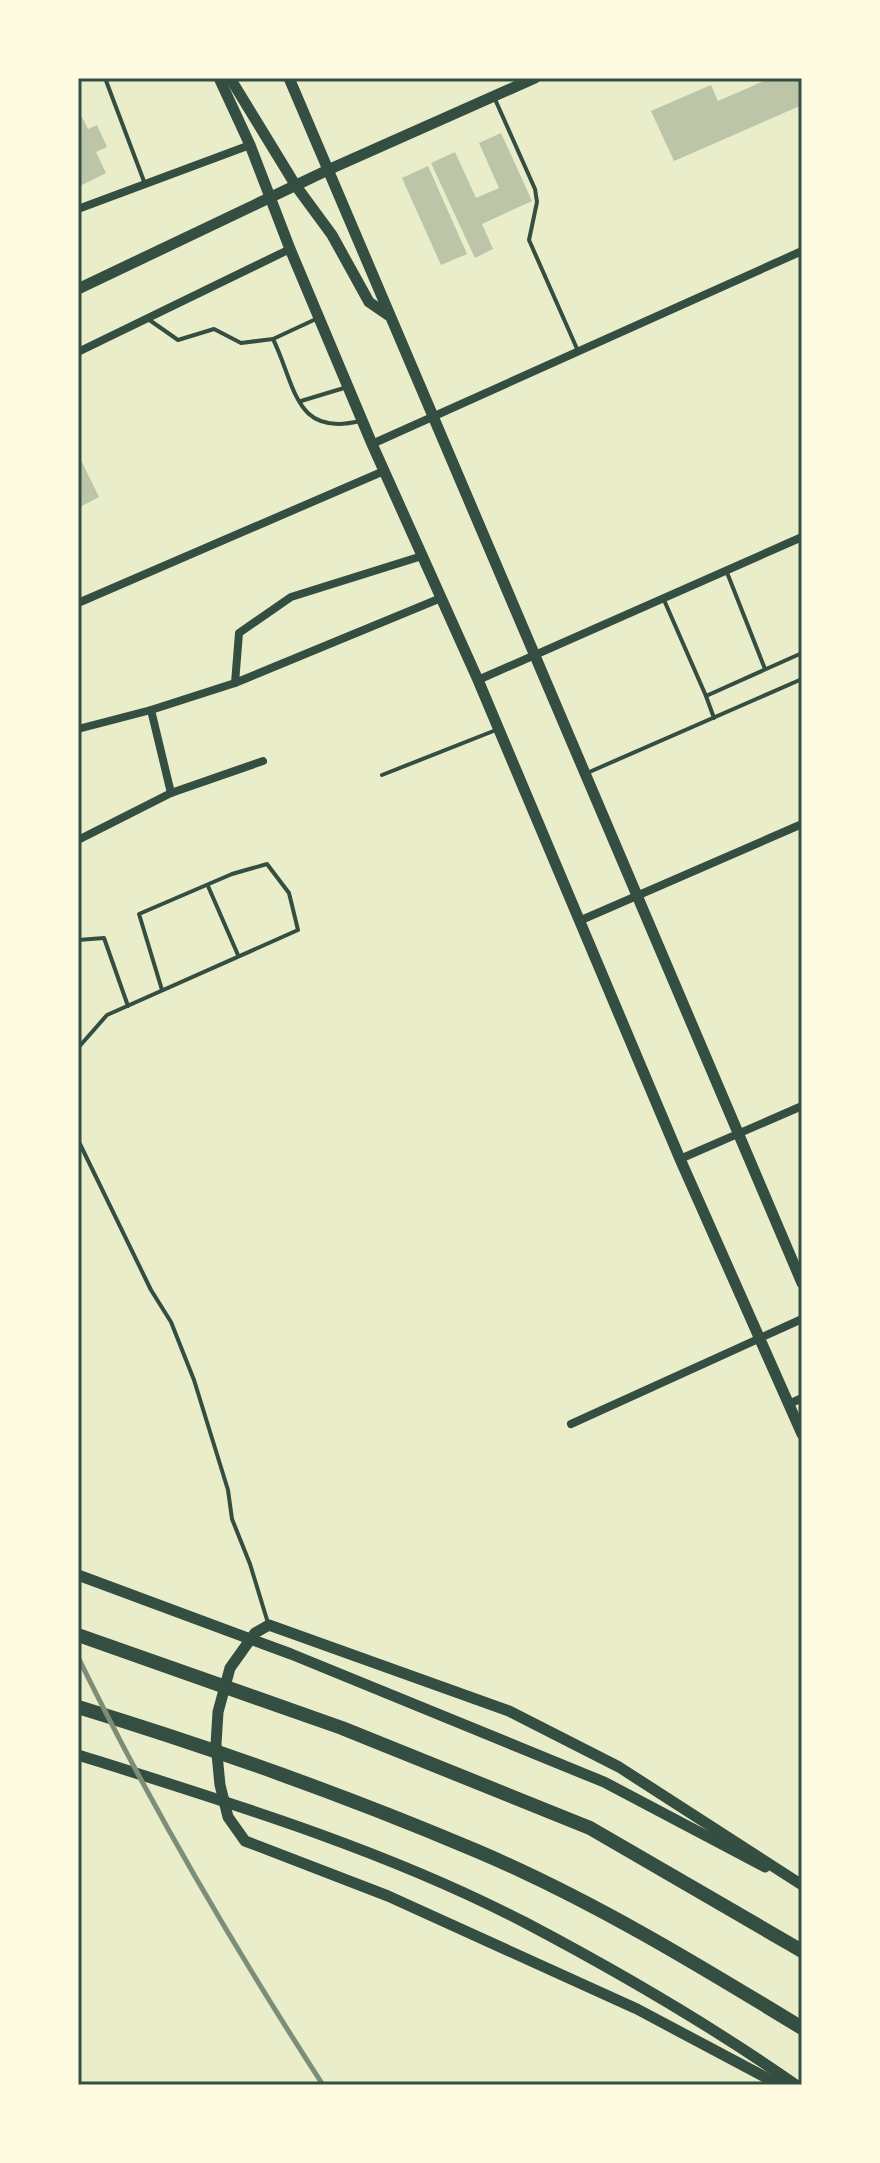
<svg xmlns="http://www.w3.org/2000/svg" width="880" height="2163" viewBox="0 0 880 2163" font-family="'Work Sans',sans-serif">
<rect width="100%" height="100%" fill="#e9edc9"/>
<g fill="#bcc5a7">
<polygon points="771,78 802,78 802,105 674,161 651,111 711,85 718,101"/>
<polygon points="78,109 88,129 97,125 107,147 96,152 106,173 80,186"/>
<polygon points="501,133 532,201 482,224 493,249 475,258 431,163 455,152 476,198 499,188 479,143"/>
<polygon points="428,166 467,254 441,265 402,178"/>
<polygon points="78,454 99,497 78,508"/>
</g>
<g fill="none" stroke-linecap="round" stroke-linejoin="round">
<g stroke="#344e41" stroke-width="4">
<polyline points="105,78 145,184"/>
<polyline points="494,97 535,189 537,202 529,240 578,351"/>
<polyline points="148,319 178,340 214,329 241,343 273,339"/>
<path d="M316,319L273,339C296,386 294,437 360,421"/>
<polyline points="301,401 344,388"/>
<polyline points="726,570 765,669"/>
<polyline points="664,600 706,696 802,653"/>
<polyline points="706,696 714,718"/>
<polyline points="587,773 802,679"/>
<polyline points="382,775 496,730"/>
<polyline points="208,886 238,955"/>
<polyline points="78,940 104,938 128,1006"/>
<polyline points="78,1048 107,1015 298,930 289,893 267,864 232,874 139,914 162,990"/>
<polyline points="78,1140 151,1290 171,1322 194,1380 228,1490 232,1519 250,1564 268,1623"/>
</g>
<g stroke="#344e41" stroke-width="8">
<polyline points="78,209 250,145"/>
<polyline points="78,352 290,249"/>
<polyline points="372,444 802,251"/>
<polyline points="78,603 384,471"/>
<polyline points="478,680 802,537"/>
<polyline points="235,683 441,598"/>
<polyline points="78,729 151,710"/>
<polyline points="171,793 151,710 235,683 239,633 291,597 422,556"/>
<polyline points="78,840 171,793 263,761"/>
<polyline points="579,921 802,824"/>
<polyline points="680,1159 802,1106"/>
<polyline points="789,1404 802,1398"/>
<polyline points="571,1424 802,1319"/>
</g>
<g stroke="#344e41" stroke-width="11">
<polyline points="219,78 250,145 290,249 372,444 478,680 680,1159 802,1434"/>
<polyline points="230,78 296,186 332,235 369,302 388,315"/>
<polyline points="289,78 802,1283"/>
<polyline points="78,289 330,169 535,78"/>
<polyline points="78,1575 291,1654 604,1782 765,1867"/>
<path d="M78,1755C228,1802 386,1850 526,1923C619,1972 710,2025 796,2085"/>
<polyline points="780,2085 637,2009 388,1896 245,1841 228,1817 220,1785 216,1744 218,1712 230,1668 255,1633 269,1625 509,1711 619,1767 802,1885"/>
</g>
<g stroke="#344e41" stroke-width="14">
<polyline points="78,1635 342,1728 590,1828 802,1951"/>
<path d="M78,1707C213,1748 347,1796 477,1851C590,1899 697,1964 802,2028"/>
</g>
<path stroke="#7c8e77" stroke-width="5" d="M78,1657C150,1805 233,1946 323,2085"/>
</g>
<rect width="880" height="2163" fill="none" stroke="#fefae0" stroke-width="160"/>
<rect x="80" y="80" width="720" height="2003" fill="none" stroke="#344e41" stroke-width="3"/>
</svg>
